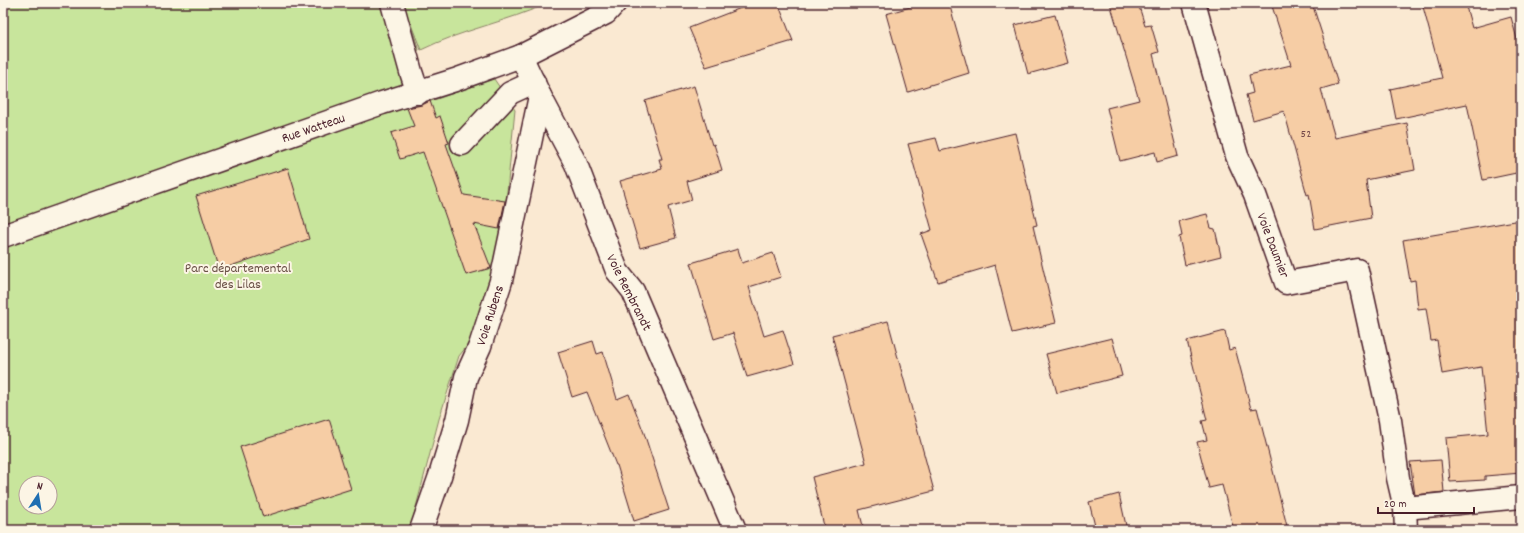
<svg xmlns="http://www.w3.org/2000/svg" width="1524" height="533" viewBox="0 0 1524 533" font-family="Dekko,sans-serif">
<rect width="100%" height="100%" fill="#fae9d2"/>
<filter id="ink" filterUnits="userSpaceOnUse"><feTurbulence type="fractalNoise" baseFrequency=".025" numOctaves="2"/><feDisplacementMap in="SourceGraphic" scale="8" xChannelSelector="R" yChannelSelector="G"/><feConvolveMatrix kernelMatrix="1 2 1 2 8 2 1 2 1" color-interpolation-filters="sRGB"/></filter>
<g filter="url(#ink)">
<path fill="#c8e59c" stroke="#898264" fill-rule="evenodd" d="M3,3H548C507,22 461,30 421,50L410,22L419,50L407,57L399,59L408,109L494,79L515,110L506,202L497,264L475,336L459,356L439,419L410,530H3ZM26,483H50V507H26Z"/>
<g fill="#f6cda5" stroke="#4a1f2b">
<polygon points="754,3 778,3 793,41 706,67 689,28"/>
<polygon points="924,3 949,3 969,73 908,92 886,14"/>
<polygon points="1110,3 1138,3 1145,26 1151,25 1159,52 1153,54 1178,156 1157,162 1155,152 1120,161 1107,108 1139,100"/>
<polygon points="1271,3 1312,3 1338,84 1321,89 1335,138 1407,123 1415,170 1366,180 1371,218 1315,229 1309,194 1307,195 1284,111 1253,120 1246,95 1253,93 1249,75 1291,65"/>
<polygon points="1422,3 1465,3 1472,28 1511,17 1521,54 1521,172 1483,180 1467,104 1396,119 1390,89 1442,78"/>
<polygon points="1055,15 1068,63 1028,74 1015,25"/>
<polygon points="694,86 712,145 714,144 722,170 687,181 692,200 668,207 676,238 640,248 620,181 662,169 659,159 662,159 645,101"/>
<polygon points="430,101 436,118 440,116 449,143 446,144 464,195 505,201 499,229 474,224 491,268 466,275 423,152 400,159 391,133 414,126 407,108 422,105"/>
<polygon points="1015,133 1037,225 1033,226 1056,323 1012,333 995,265 938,282 921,234 932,230 908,144 936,138 940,151"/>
<polygon points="288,168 309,239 219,270 196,196"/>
<polygon points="1207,214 1211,228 1215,229 1221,256 1185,265 1179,237 1182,236 1179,221"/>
<polygon points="1521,220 1521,473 1485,476 1485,480 1450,482 1446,438 1488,434 1481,367 1442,374 1437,340 1431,341 1426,308 1418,309 1415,280 1410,281 1403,240"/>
<polygon points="738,249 742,263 773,253 781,277 749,287 764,336 783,330 794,364 747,377 733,333 714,339 691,263"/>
<polygon points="888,321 934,491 859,510 864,530 825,530 812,477 866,463 832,335"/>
<polygon points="1225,331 1229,350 1235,348 1251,409 1257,408 1288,530 1234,530 1222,485 1209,488 1197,442 1207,440 1202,421 1207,420 1187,341"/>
<polygon points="1112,338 1122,376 1057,393 1046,354"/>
<polygon points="593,341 597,354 603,352 617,399 629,394 644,433 669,510 634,521 617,465 616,465 587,392 572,397 558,352"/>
<polygon points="329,419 351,489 263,517 240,447"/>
<polygon points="1441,460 1444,492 1415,495 1410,462"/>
<polygon points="1119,494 1127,530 1096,530 1089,502"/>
</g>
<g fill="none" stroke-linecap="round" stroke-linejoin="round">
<g stroke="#4a1f2b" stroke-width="25">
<g id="minor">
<polyline points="392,3 411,72 418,93"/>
<polyline points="1194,3 1237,156 1255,195 1286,283 1357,270 1390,420 1398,478 1405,508 1406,530"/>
<polyline points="521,56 540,96 576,164 617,271 633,291 735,530"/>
<polyline points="462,144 510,93 534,82"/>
<polyline points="3,236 382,103 455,80 521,56 606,13 615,3"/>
<polyline points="1405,508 1521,497"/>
<polyline points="421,530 440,476 457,420 466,377 480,346 501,281 540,96"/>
</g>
</g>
<use href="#minor" stroke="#fcf5e5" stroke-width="22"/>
</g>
</g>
<g text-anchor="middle" stroke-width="4" stroke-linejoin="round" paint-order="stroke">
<g font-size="12" fill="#754a4a">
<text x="1306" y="137">52</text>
</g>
<g font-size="14" fill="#4a1f2b" stroke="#fcf5e5">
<text transform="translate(313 127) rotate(-19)" y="5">Rue Watteau</text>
<text transform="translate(1274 245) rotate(69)" y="5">Voie Daumier</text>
<text transform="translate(630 292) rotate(63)" y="5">Voie Rembrandt</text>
<text transform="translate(489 315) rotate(-72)" y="5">Voie Rubens</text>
</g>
<g font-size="14" fill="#6a5047" stroke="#fcf5e5">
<text x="238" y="272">Parc départemental<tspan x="238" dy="16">des Lilas</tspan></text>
</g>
</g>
<rect width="1524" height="533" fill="none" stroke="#fcf5e5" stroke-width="16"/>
<rect x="8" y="8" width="1508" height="517" fill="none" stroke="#4a1f2b" stroke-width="1.5" filter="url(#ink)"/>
<g transform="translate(38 495) rotate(12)"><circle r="19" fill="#fcf5e5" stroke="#b59f9b"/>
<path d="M0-3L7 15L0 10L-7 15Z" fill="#1f6fb2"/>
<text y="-6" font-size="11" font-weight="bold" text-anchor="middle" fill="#4a1f2b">N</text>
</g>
<path d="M1378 507v6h96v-6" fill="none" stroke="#4a1f2b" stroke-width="2"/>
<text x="1384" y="507" font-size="12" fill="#4a1f2b" stroke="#fcf5e5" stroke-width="3" paint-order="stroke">20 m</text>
</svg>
